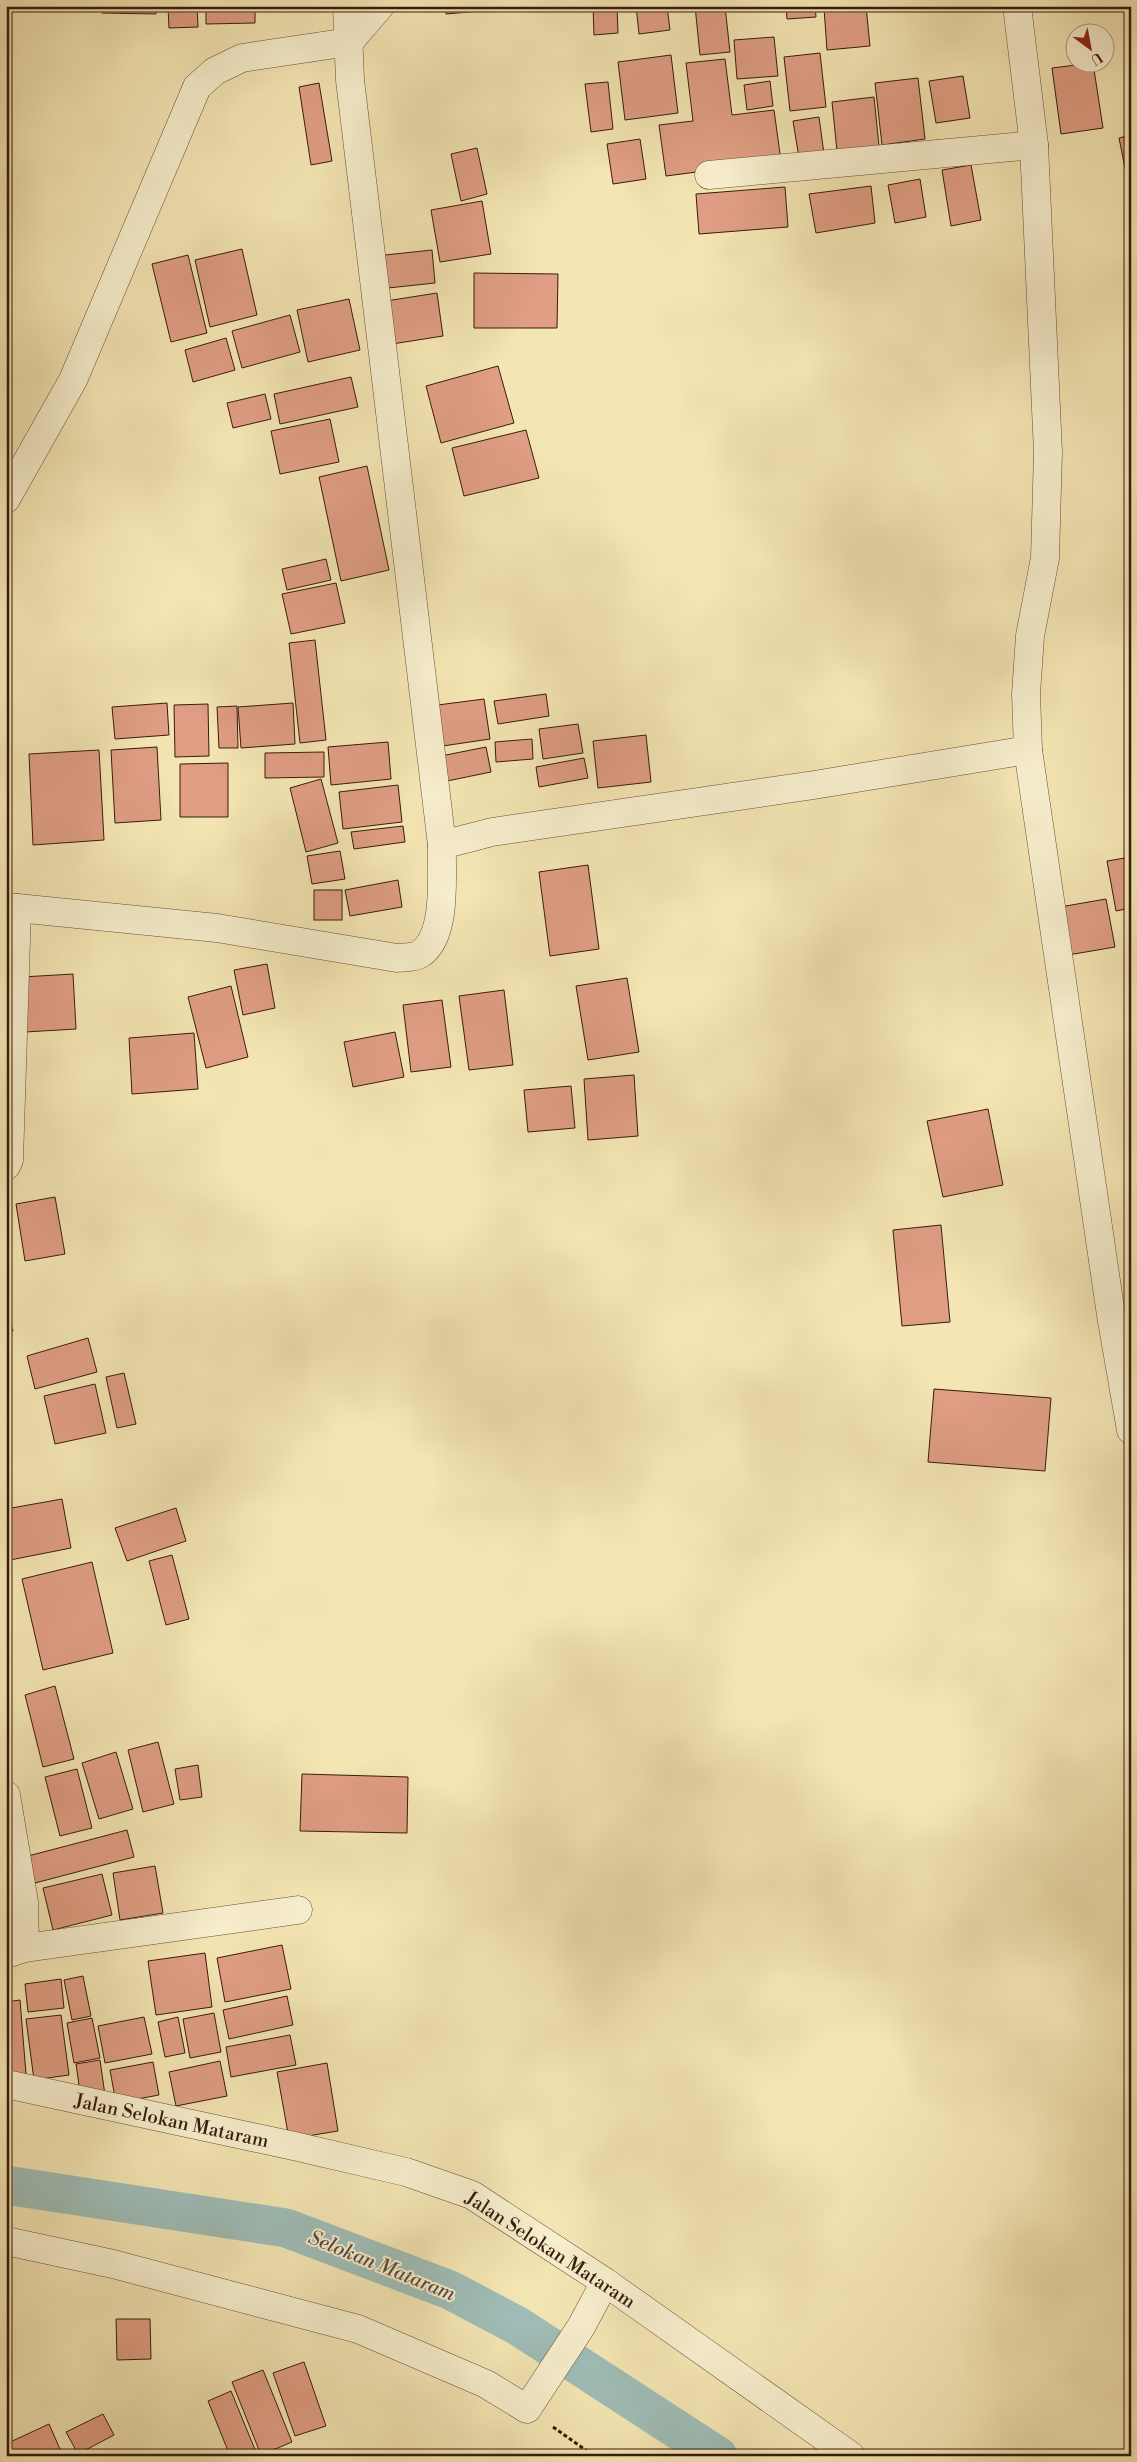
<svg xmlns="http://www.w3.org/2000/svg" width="1137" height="2462" viewBox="0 0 1137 2462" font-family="'Libre Bodoni',serif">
<rect width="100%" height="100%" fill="#f4e6b4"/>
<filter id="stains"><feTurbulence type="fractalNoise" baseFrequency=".004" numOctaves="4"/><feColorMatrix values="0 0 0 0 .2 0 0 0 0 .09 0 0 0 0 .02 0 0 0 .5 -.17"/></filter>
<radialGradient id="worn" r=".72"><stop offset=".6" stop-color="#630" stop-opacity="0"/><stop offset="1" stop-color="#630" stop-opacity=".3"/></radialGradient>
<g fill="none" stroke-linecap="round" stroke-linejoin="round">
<polyline stroke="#9fbdb7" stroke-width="39" points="6,2185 286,2228 450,2290 518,2326 718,2456"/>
</g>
<g fill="#e09e84" stroke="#371b0d">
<polygon points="103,6 156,6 156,14 102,13"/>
<polygon points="168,6 197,6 198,27 169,28"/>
<polygon points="206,6 255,6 255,23 206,24"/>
<polygon points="446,6 505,6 505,9 446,14"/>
<polygon points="593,6 617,6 618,33 594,35"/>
<polygon points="636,6 667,6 670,30 639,34"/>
<polygon points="695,6 725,6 730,52 700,55"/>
<polygon points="732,6 781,6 781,7 733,11"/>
<polygon points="786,6 815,6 816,17 787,19"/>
<polygon points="866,6 870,46 827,50 824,8"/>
<polygon points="774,37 778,76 737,79 734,40"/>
<polygon points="820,53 826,107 790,111 784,57"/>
<polygon points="671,55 678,113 625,120 618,62"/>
<polygon points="725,59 732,115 774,110 781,161 666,176 659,125 693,121 686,63"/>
<polygon points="1093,63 1103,128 1061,134 1052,68"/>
<polygon points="963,76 970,118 936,123 929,81"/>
<polygon points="918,78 925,139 882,145 875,83"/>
<polygon points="770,81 773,106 747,110 744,85"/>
<polygon points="608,82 613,129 591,132 585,84"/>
<polygon points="319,83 332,161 311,165 299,87"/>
<polygon points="874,97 879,146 837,151 832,102"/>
<polygon points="819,117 824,154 799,158 793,121"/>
<polygon points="1131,135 1131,167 1125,168 1119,138"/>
<polygon points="640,139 646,179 613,184 607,144"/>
<polygon points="477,148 487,194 461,201 451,154"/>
<polygon points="971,165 981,220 951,226 942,170"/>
<polygon points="920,179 926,217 895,223 888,185"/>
<polygon points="871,186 875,223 816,233 809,194"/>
<polygon points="785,187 788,227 699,234 696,194"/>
<polygon points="482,201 491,254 440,262 431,210"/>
<polygon points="242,249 257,315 210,327 195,260"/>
<polygon points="432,250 435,283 388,288 385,255"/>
<polygon points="188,255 207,333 171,342 152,264"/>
<polygon points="474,273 558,274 557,328 474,328"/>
<polygon points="437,293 443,336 392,344 386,301"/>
<polygon points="349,299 360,350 308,362 297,310"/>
<polygon points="290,315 300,352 242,368 232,331"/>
<polygon points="226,338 235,370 193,382 185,350"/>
<polygon points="498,366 514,423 441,443 426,386"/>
<polygon points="351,377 358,407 280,424 274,394"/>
<polygon points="265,394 271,419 233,428 227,403"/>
<polygon points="330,419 339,462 280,474 271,431"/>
<polygon points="526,430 539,478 464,496 452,448"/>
<polygon points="367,466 389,570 341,581 319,477"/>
<polygon points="326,559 331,580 287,590 282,569"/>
<polygon points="336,583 345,623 291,634 282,594"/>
<polygon points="315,640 326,740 300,743 289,643"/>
<polygon points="546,694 549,716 498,724 494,701"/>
<polygon points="484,699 490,739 436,747 430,706"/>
<polygon points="167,703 169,735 115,739 112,707"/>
<polygon points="293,703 295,744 241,748 238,707"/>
<polygon points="208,704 209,756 175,757 174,705"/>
<polygon points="237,706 238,748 219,748 217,707"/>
<polygon points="578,724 583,753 543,759 539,729"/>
<polygon points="646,735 651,782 598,788 593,741"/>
<polygon points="532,739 533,759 496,762 495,742"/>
<polygon points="388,742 391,779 331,785 328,747"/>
<polygon points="157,747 161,820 115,823 111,750"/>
<polygon points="486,747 491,772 447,781 441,756"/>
<polygon points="99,750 104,840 33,845 29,754"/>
<polygon points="324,752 324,777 265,778 265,753"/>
<polygon points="584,758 588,778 539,787 536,767"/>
<polygon points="228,763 228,817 180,817 180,764"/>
<polygon points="321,779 338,843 306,852 290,788"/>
<polygon points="398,785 402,822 343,829 339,792"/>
<polygon points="403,826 405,842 354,849 351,832"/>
<polygon points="340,851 345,879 312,884 307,856"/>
<polygon points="1131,857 1131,908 1116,911 1107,861"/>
<polygon points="588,865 599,949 550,956 539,872"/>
<polygon points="398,880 402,907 350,916 345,890"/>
<rect x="314" y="890" width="28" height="30"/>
<polygon points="1106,899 1115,947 1068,955 1060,907"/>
<polygon points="267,964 275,1008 243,1015 234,970"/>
<polygon points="73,974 76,1029 25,1032 22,977"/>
<polygon points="627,978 639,1052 588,1060 576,986"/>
<polygon points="231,986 248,1057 206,1068 188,997"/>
<polygon points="504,990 513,1065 469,1070 459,996"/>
<polygon points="442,1000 451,1067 411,1072 403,1005"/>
<polygon points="395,1032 404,1077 353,1087 344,1042"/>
<polygon points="194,1033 198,1089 132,1094 129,1038"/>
<polygon points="634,1075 638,1136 588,1140 584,1079"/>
<polygon points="571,1086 575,1128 528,1132 524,1090"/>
<polygon points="988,1109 1003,1185 943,1197 927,1121"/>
<polygon points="55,1197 65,1254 25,1261 16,1204"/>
<polygon points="941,1225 950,1322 902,1326 893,1230"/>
<polygon points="6,1303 13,1331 6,1332"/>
<polygon points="88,1338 97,1372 35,1389 27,1356"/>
<polygon points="124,1373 136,1424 117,1428 106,1377"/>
<polygon points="95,1384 106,1433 55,1444 44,1396"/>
<polygon points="934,1389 1051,1398 1045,1471 928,1462"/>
<polygon points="62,1499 71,1548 10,1560 6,1542 6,1509"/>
<polygon points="176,1508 186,1541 127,1561 115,1528"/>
<polygon points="172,1555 189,1619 166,1625 149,1561"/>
<polygon points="92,1562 113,1653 43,1670 22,1579"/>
<polygon points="55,1686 74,1759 43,1767 25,1695"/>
<polygon points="158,1742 174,1804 143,1812 128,1750"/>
<polygon points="116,1752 133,1809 99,1819 82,1763"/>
<polygon points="198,1765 202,1797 180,1800 175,1769"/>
<polygon points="77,1769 92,1828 60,1836 45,1777"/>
<polygon points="302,1774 408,1777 407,1833 300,1831"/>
<polygon points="127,1830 134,1857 35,1883 28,1856"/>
<polygon points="155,1866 163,1913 120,1920 113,1873"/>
<polygon points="102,1874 112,1915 53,1930 43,1888"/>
<polygon points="282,1945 291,1989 225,2002 217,1958"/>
<polygon points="205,1953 212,2007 156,2015 148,1961"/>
<polygon points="83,1976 91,2016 72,2020 64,1980"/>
<polygon points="61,1979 64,2008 28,2012 25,1984"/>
<polygon points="287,1996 293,2025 229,2039 223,2010"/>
<polygon points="20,2000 26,2074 6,2076 6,2002"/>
<polygon points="214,2013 221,2052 190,2058 183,2019"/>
<polygon points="61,2015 69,2075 34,2080 26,2019"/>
<polygon points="144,2017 152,2054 105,2063 98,2026"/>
<polygon points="178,2017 185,2053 165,2057 158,2022"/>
<polygon points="92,2018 100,2058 74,2063 67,2023"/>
<polygon points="290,2035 296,2065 231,2077 226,2047"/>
<polygon points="100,2060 105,2095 81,2099 76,2064"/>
<polygon points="220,2061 227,2096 176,2106 169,2072"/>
<polygon points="153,2062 159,2095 116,2103 110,2070"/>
<polygon points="327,2063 338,2131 289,2139 277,2072"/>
<polygon points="116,2319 150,2319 151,2359 117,2360"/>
<polygon points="304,2362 326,2426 295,2436 273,2373"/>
<polygon points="263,2370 292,2442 261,2455 232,2382"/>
<polygon points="231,2391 256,2452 246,2456 230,2456 208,2401"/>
<polygon points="103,2414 114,2435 78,2454 66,2432"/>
<polygon points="49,2424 63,2456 13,2456 8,2443"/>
</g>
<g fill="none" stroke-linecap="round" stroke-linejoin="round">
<g stroke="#664e37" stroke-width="29">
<g id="minor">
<polyline points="347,6 350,80 442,845"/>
<polyline points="1017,6 1034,145 1048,452 1045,558 1030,636 1026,694 1028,750 1111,1315 1131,1430"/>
<polyline points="709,175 1034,145"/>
<polyline points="6,499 73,380 197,87 215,71 242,58 349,42 380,6"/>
<polyline points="6,907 17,908 9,1160 6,1166"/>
<path d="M17,908L217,928L397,958C404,957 414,958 420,954C448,936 441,875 442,845L492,832L814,785L1028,750"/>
<polyline points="6,1795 24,1902 25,1948 6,1954"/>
<polyline points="25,1948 298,1910"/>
<polyline points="6,2084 294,2146 406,2172 472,2195 605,2282 851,2456"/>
<polyline points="6,2241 113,2264 358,2329 486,2384 527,2409 581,2327 605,2282"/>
</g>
</g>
<polyline stroke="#371b0d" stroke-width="3" stroke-dasharray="4 2.5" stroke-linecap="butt" points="553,2427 594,2456"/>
<use href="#minor" stroke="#f8efce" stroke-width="28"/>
</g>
<g text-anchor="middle" stroke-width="4" stroke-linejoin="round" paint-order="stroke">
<g font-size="19" fill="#371b0d" stroke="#f8efce">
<text transform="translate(172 2120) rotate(12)" y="7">Jalan Selokan Mataram</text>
<text transform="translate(551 2249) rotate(33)" y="7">Jalan Selokan Mataram</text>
</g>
<g font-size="20" font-style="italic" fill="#564c40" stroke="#f8efce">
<text transform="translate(382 2265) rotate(22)" y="7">Selokan Mataram</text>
</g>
</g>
<rect width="1137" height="2462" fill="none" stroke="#f4e6b4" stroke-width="25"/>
<rect x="8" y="8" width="1122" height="2447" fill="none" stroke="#371b0d" stroke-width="2.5"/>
<rect x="12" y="12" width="1112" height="2437" fill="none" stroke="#371b0d"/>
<g transform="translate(1090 48) rotate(148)"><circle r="24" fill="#f8efce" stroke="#ab9a81"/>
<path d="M0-4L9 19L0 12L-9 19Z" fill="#8f2418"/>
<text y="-8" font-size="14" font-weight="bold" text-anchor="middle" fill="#371b0d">U</text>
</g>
<rect width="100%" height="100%" filter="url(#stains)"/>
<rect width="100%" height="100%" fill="url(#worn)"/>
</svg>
